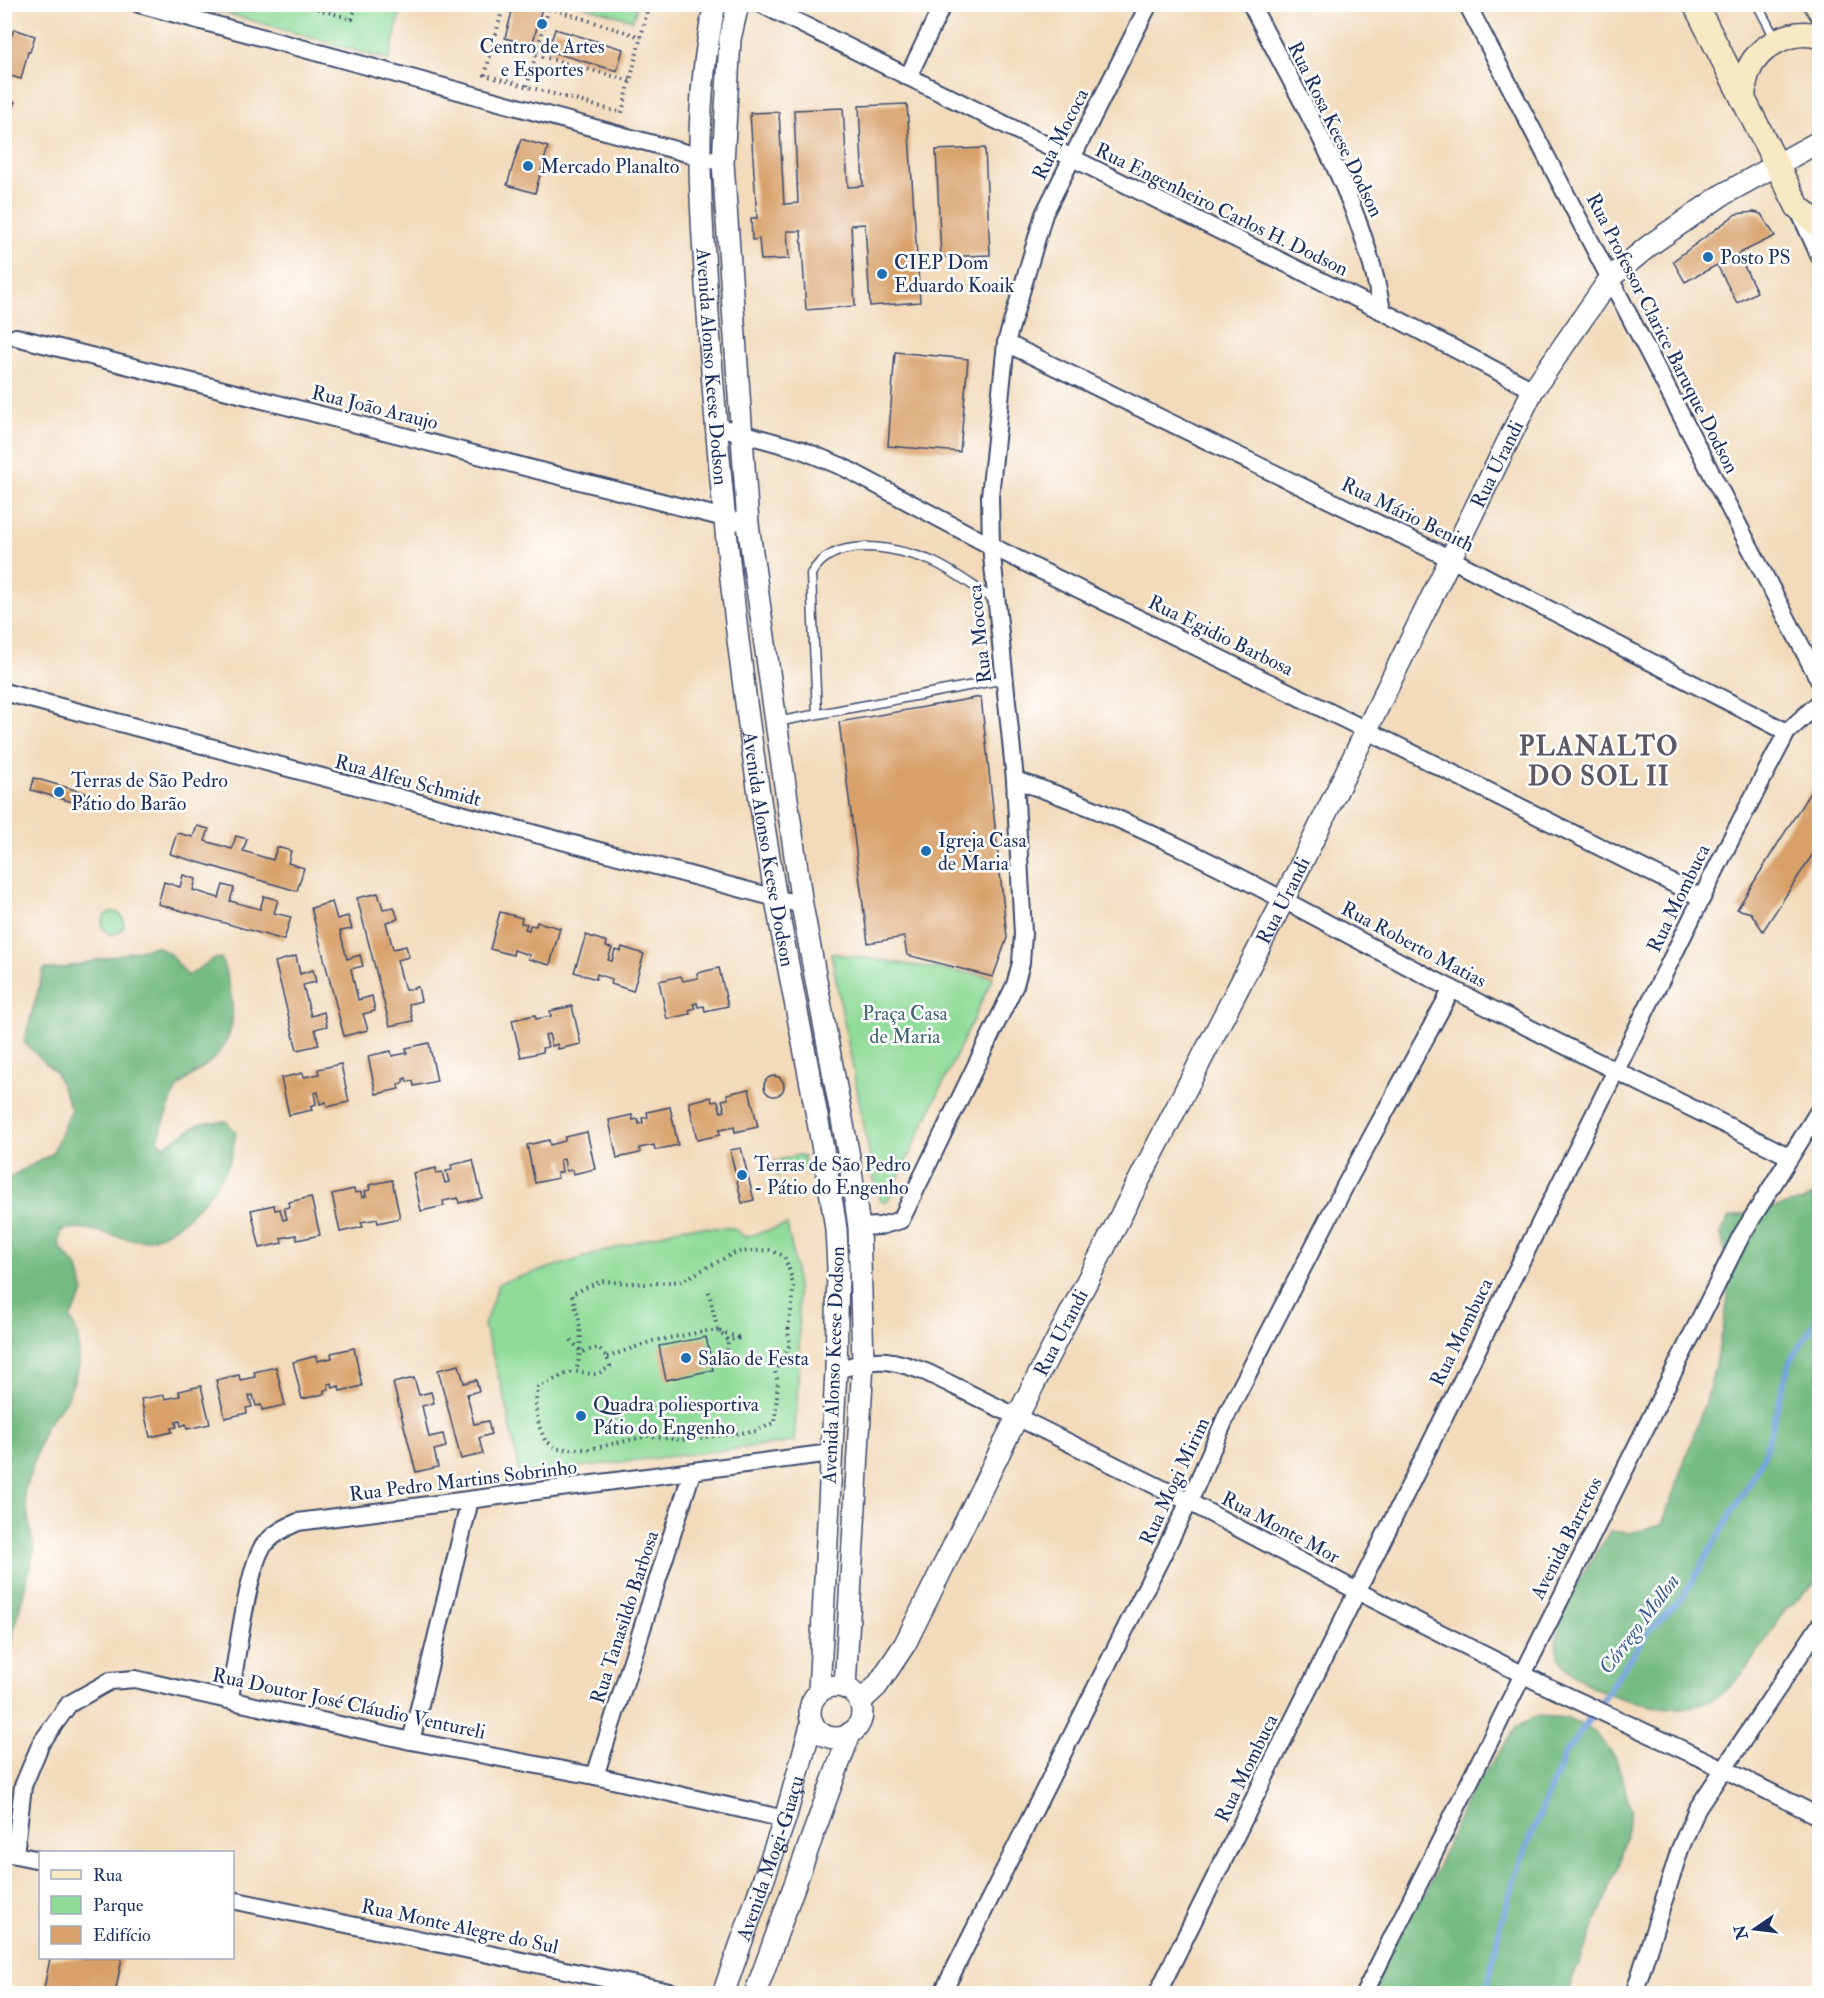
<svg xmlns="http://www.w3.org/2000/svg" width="1824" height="1998" viewBox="0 0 1824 1998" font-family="'IM FELL Double Pica',serif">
<rect width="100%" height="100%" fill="#fff"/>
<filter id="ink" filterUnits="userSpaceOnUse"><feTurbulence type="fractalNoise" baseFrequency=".0167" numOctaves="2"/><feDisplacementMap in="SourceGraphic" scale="12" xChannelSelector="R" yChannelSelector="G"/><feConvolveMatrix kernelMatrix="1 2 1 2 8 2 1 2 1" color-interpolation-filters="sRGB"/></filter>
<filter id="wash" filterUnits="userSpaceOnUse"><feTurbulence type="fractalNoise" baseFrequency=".008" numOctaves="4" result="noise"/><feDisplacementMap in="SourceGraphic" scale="24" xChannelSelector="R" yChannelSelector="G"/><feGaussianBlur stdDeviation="1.35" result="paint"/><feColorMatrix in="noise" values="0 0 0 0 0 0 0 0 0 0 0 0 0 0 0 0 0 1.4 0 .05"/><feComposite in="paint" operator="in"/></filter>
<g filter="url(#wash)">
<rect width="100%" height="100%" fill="#f2daba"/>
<g fill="#8fdb98" stroke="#55857b" stroke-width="1.5">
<polygon points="198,5 402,5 389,60"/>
<polygon points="579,5 637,5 633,20"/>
<circle cx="113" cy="923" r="11"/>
<polygon points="831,953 993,977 887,1202 881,1201 875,1184"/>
<polygon points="798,1155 804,1157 805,1165 802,1169 777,1176 770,1169 773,1162"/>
<path d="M787,1225C804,1297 800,1369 794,1442L519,1474L506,1403L484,1325L499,1283L685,1227L733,1228L745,1237Z"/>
</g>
<g fill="#73bb80" stroke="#47756f" stroke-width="1.5">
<path d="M156,946L169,953L188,976L213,959L221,958C233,993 243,1032 211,1061C201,1071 182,1079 176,1091C168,1105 164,1124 158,1139L160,1145H166L201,1123L226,1121L236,1133C234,1141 233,1152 230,1160C217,1191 174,1242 137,1240C109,1238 90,1223 61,1230L59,1246L78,1268L84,1293L70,1318L78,1335L79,1365L68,1398L45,1427L24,1493L34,1551L5,1665V1196L8,1178L52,1154L71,1109L56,1073L24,1042L44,969H59Z"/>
<path d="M1819,1191V1580C1808,1590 1795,1600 1785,1611C1763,1637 1748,1679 1717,1696C1708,1702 1689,1708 1678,1708C1645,1709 1571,1689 1558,1654C1548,1627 1591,1557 1609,1535V1531L1630,1533L1662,1525L1709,1391L1723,1329L1728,1297L1727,1261L1721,1234L1728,1218L1803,1201Z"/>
<polygon points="1535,1716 1568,1718 1594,1732 1616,1758 1631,1810 1620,1862 1567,1993 1373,1994 1397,1932 1427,1891 1469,1795 1517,1727"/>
</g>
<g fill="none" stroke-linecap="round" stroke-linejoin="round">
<polyline stroke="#71a2dc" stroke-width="6" points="1486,1994 1498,1935 1515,1875 1564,1756 1648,1632 1684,1596 1763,1458 1790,1361 1820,1314"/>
</g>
<g id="blocks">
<g fill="#d8a16b">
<polygon points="514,4 543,4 532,46 505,38"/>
<polygon points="14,29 35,36 30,52 28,52 21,79 4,74 4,35 11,37"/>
<polygon points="555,29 623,49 617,71 548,51"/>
<polygon points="4,98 15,102 5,123 4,123"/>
<polygon points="907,104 920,302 870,306 865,224 851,225 855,306 806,310 801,231 787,231 789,259 761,260 759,239 752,240 751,218 757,218 750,113 779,112 784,204 798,203 794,110 843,108 848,187 863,186 859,106"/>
<polygon points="521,139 548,147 535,193 507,185"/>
<polygon points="985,148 990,255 941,257 936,150"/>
<polygon points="1754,212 1761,214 1775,236 1738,254 1757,292 1737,303 1717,265 1685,282 1673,261 1736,214"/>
<polygon points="895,352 968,359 960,452 888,446"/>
<polygon points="981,697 1007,938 993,977 907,955 904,937 868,943 839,722"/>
<polygon points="34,778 86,793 83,805 31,790"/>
<polygon points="1817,781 1820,783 1820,843 1763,931 1751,913 1737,909"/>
<polygon points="197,826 209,829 205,841 232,849 236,836 247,839 243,851 273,860 277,847 291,851 288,863 304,868 297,891 170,854 177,833 193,837"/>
<polygon points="183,875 196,879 193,890 219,898 223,885 234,888 230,901 260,909 264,896 278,900 274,913 291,917 284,940 158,904 164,882 180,887"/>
<polygon points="378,893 383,909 394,907 398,919 386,922 393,949 406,946 409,957 397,960 405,990 418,987 421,1001 409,1004 413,1021 390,1026 357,898"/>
<polygon points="332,902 337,919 348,916 352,929 340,931 347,959 360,955 363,966 351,969 358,1000 372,996 375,1011 363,1014 368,1030 344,1036 311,908"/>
<polygon points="500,912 522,918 521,923 527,924 525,929 529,930 530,925 536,926 537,922 560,928 550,965 528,959 529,955 514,950 513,955 490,949"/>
<polygon points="586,935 607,942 606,947 612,948 608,960 612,961 615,950 621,951 622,947 644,954 633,991 611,984 612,979 597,974 596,979 574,972"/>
<polygon points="296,956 300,974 313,970 316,982 303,985 311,1016 324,1012 327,1026 315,1029 319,1045 297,1050 275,962"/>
<polygon points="719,968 728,1006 705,1011 704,1006 698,1007 697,1003 693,1004 695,1008 689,1010 690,1014 667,1019 659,981 681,976 683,981 698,978 697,973"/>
<polygon points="572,1006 581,1044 558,1049 558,1044 552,1046 549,1034 545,1035 548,1047 542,1048 543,1052 521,1057 512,1020 535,1015 536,1019 551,1016 550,1011"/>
<polygon points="429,1043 437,1081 414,1086 413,1081 407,1082 406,1078 403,1079 404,1083 398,1084 399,1089 376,1094 368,1056 391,1051 392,1056 407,1053 406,1048"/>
<polygon points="341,1064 349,1102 327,1107 326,1102 320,1104 318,1092 314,1093 316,1104 310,1106 312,1110 289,1115 281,1078 303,1073 304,1077 319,1074 318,1069"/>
<circle cx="774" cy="1086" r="10"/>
<polygon points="749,1089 758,1127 735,1132 734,1127 719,1130 720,1135 697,1140 689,1102 711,1097 712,1102 718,1101 721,1112 725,1111 722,1100 728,1099 727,1094"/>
<polygon points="670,1107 678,1145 655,1150 654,1145 639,1148 640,1153 617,1158 609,1120 632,1115 633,1120 638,1119 639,1124 643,1123 642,1118 648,1117 647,1112"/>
<polygon points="587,1132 595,1169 573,1174 572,1170 566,1171 564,1159 560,1160 562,1172 557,1173 558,1178 535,1183 527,1145 549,1140 550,1145 565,1141 565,1137"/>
<polygon points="741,1148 754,1200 742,1203 730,1150"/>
<polygon points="473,1160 482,1198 459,1203 458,1198 443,1201 444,1206 421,1211 413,1173 436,1168 436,1173 442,1172 445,1183 449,1182 446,1171 452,1170 451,1165"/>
<polygon points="392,1180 400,1218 378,1223 377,1219 361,1222 363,1227 340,1232 332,1194 354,1189 355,1193 361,1192 362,1197 366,1196 365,1191 370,1190 369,1185"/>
<polygon points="311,1197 320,1235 297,1240 296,1235 281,1238 282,1243 260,1248 251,1210 274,1205 275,1210 280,1209 283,1220 287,1219 284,1208 290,1207 289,1202"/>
<polygon points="706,1337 713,1370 666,1380 659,1346"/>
<polygon points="354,1348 362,1386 340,1391 339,1386 333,1388 332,1383 328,1384 329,1389 324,1390 324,1394 302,1399 293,1362 316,1356 317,1361 332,1358 331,1353"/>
<polygon points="459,1365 464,1383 476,1380 479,1391 467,1394 474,1424 488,1421 491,1434 479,1438 483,1454 461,1459 438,1370"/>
<polygon points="276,1367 285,1405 262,1410 261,1405 256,1406 253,1395 249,1396 252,1407 246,1408 247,1413 225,1418 216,1380 239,1375 240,1380 255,1377 254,1372"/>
<polygon points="414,1378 419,1395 431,1392 434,1403 422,1406 429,1437 443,1434 446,1447 434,1450 438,1467 416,1472 393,1383"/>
<polygon points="201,1386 210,1424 187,1429 186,1424 181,1426 180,1421 176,1422 177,1427 171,1428 172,1432 150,1437 141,1399 164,1395 165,1399 180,1396 179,1391"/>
<polygon points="50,1958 122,1958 115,1994 43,1994"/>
</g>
</g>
</g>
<g filter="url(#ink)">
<use href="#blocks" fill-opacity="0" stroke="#3b496c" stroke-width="1.5"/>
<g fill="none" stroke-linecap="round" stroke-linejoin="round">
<g stroke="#3b496c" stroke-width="11">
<g id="service">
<polyline points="1757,4 1776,40"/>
<path d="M817,714L811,574C834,534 892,547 929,560C952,569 975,588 996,601"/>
<polyline points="776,722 1005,679"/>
</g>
</g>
<g stroke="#3b496c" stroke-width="20">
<g id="minor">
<polyline points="139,4 723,163"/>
<polyline points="761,4 1382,311 1533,390"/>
<path d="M1251,4C1301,103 1364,200 1382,311"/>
<polyline points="1467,4 1820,682"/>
<polyline points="908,77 943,4"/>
<polyline points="1799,211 1820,257"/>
<polyline points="16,337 748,524"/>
<polyline points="1006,343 1451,559 1787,732"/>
<polyline points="716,426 802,450 843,467 991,546 1366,730 1702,898"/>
<polyline points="4,692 802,905"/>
<path d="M1015,780C1167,829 1310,917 1452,989C1563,1046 1677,1100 1788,1156"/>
<polyline points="859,1227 880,1226 901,1220 1015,985 1021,963 1023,934 1015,780 991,546 990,496 1006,343 1044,214 1149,4"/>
<path d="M836,1371C875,1356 889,1358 928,1373L1189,1502L1357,1591L1542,1684L1724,1769L1820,1817"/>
<path d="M230,1698C235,1669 248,1564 264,1545C273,1534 284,1528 298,1522L831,1453"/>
<polyline points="411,1741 470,1500"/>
<polyline points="595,1776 692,1472"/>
<polyline points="6,1853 40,1860"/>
<polyline points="15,1854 23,1786 41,1743 69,1704 110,1681 135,1679 411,1741 595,1776 785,1819"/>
<polyline points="232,1900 679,1994"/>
<polyline points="942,1994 1189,1502 1229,1410 1346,1184 1452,989"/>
<polyline points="1157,1994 1730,841 1787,732 1820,702"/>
<polyline points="1364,1994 1741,1236 1820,1109"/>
<polyline points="1634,1994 1680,1849 1697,1809 1820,1625"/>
</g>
</g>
<g stroke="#3b496c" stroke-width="24">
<g id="tertiary">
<path id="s1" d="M715,4C689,119 703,229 710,344C723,530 744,715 776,899C795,1009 820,1118 836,1229L838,1268L836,1371L819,1692"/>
<polyline points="738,4 730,39 723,163 748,524 802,905 849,1157 859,1227 863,1361 845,1688"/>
<circle cx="836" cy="1712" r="26"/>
<path id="s2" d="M860,1702L877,1686L905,1644L1017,1417L1284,899L1533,390L1611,277L1650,245L1722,195L1820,141"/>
<path id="s3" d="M723,1994L785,1819L812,1722"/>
<polyline points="755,1994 850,1733"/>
</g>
</g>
<g stroke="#3b496c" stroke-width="27">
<g id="secondary">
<polyline points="1695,4 1798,207 1820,226"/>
<polyline points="1816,4 1820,10"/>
<path d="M1743,98C1744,90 1744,82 1747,74C1757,46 1790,28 1820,36"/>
</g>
</g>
<g stroke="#3b496c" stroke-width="4" stroke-dasharray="1.5 4.5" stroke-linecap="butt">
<polyline points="300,4 352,19 357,4"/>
<polyline points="504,4 485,75 622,113 649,4"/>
<polyline points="549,8 641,37"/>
<polyline points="536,55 631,81"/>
<polyline points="527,86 550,4"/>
<path d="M571,1340L581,1352L598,1348L607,1357L610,1366C591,1381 591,1370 574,1372C562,1374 549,1383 538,1387L535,1403L539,1426L545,1440L557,1449H590L648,1436L681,1440L757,1431L775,1422L778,1382L775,1371L790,1344C785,1322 793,1312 793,1293C794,1281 788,1266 784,1256L769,1250L736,1252L682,1281L646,1284L601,1281L572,1294C581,1326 584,1339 576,1372"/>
<polyline points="727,1356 728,1340"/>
<polyline points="607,1357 653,1341 707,1331 718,1331 728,1340 741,1338 718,1331 708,1289"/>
</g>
<use href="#service" stroke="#fff" stroke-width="8"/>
<use href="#minor" stroke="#fff" stroke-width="16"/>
<use href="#tertiary" stroke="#fff" stroke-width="21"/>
<use href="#secondary" stroke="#f7e9c3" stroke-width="24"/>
</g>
</g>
<g fill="#1f6fb2" stroke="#fff" stroke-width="2">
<circle cx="542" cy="24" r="6"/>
<circle cx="528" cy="166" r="6"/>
<circle cx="1708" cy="257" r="6"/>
<circle cx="882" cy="274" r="6"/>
<circle cx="59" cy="792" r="6"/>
<circle cx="926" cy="851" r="6"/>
<circle cx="742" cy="1175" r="6"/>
<circle cx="686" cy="1358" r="6"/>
<circle cx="581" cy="1416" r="6"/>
</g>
<g text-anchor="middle" stroke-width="5" stroke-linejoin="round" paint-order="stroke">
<g font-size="20" fill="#1b2f5e" stroke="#fff" text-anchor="start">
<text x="542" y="53" text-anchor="middle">Centro de Artes<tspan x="542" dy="23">e Esportes</tspan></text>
<text x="540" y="173">Mercado Planalto</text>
<text x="1720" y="264">Posto PS</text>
<text x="894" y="269">CIEP Dom<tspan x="894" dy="23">Eduardo Koaik</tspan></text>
<text x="71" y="787">Terras de São Pedro<tspan x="71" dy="23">Pátio do Barão</tspan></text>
<text x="938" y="847">Igreja Casa<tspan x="938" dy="23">de Maria</tspan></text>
<text x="754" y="1171">Terras de São Pedro<tspan x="754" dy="23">- Pátio do Engenho</tspan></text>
<text x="698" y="1365">Salão de Festa</text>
<text x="593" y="1411">Quadra poliesportiva<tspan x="593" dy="23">Pátio do Engenho</tspan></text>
</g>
<g font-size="20" fill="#1b2f5e" stroke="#fff">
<text transform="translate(1336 129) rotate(64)" y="7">Rua Rosa Keese Dodson</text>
<text transform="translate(1060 134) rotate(-63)" y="7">Rua Mococa</text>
<text transform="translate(1222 209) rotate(26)" y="7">Rua Engenheiro Carlos H. Dodson</text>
<text transform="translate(1663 333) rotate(63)" y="7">Rua Professor Clarice Baruque Dodson</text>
<text dy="7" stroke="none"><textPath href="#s1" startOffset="364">Avenida Alonso Keese Dodson</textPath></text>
<text transform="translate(375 407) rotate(14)" y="7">Rua João Araujo</text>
<text dy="7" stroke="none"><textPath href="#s2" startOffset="1394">Rua Urandi</textPath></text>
<text transform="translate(1408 514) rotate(26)" y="7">Rua Mário Benith</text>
<text transform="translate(979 634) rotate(-96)" y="7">Rua Mococa</text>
<text transform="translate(1221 635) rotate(26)" y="7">Rua Egidio Barbosa</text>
<text transform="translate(408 780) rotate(15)" y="7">Rua Alfeu Schmidt</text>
<text dy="7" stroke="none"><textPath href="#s1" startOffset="850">Avenida Alonso Keese Dodson</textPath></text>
<text transform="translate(1678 898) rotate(-64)" y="7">Rua Mombuca</text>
<text dy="7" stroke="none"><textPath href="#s2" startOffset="908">Rua Urandi</textPath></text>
<text transform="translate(1414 944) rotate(28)" y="7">Rua Roberto Matias</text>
<text transform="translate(1461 1332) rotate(-64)" y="7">Rua Mombuca</text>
<text dy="7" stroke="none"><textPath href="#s2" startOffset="422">Rua Urandi</textPath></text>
<text transform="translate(833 1365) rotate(-88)" y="7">Avenida Alonso Keese Dodson</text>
<text transform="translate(463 1480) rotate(-7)" y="7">Rua Pedro Martins Sobrinho</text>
<text transform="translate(1174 1481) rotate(-65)" y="7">Rua Mogi Mirim</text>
<text transform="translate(1281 1527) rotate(28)" y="7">Rua Monte Mor</text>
<text transform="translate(1566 1538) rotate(-63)" y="7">Avenida Barretos</text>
<text transform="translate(624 1617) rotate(-72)" y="7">Rua Tanasildo Barbosa</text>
<text transform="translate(349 1703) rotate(12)" y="7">Rua Doutor José Cláudio Ventureli</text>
<text transform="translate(1246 1768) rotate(-64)" y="7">Rua Mombuca</text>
<text dy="7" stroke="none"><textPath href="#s3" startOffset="144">Avenida Mogi-Guaçu</textPath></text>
<text transform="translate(460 1926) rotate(12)" y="7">Rua Monte Alegre do Sul</text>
</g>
<g font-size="20" fill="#3e636f" stroke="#fff">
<text x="905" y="1020">Praça Casa<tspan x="905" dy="23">de Maria</tspan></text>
</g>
<g font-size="21" font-style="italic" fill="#3d5d90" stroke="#fff">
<text transform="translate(1639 1624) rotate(-53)" y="7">Córrego Mollon</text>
</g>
<g font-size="26" font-weight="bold" letter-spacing="1.5" fill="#5d5763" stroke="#fff">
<text x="1599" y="755">PLANALTO<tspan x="1599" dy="30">DO SOL II</tspan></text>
</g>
</g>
<rect width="1824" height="1998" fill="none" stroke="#fff" stroke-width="24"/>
<rect x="39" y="1851" width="195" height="108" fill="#ffffff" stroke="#a4acbf" stroke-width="1.5"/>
<rect x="51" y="1870" width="30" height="9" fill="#f7e9c3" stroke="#a4acbf" stroke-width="1.5"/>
<text x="93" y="1881" font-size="18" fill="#1b2f5e">Rua</text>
<rect x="51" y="1896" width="30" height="18" fill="#8fdb98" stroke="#a4acbf" stroke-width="1.5"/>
<text x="93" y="1911" font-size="18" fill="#1b2f5e">Parque</text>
<rect x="51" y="1926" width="30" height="18" fill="#d8a16b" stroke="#a4acbf" stroke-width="1.5"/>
<text x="93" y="1941" font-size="18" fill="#1b2f5e">Edifício</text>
<g transform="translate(1755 1929) rotate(256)" stroke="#ffffff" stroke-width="4.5" paint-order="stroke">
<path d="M0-4.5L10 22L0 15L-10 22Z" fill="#1b2f5e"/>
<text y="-9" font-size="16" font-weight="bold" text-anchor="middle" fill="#1b2f5e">N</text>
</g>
</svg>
